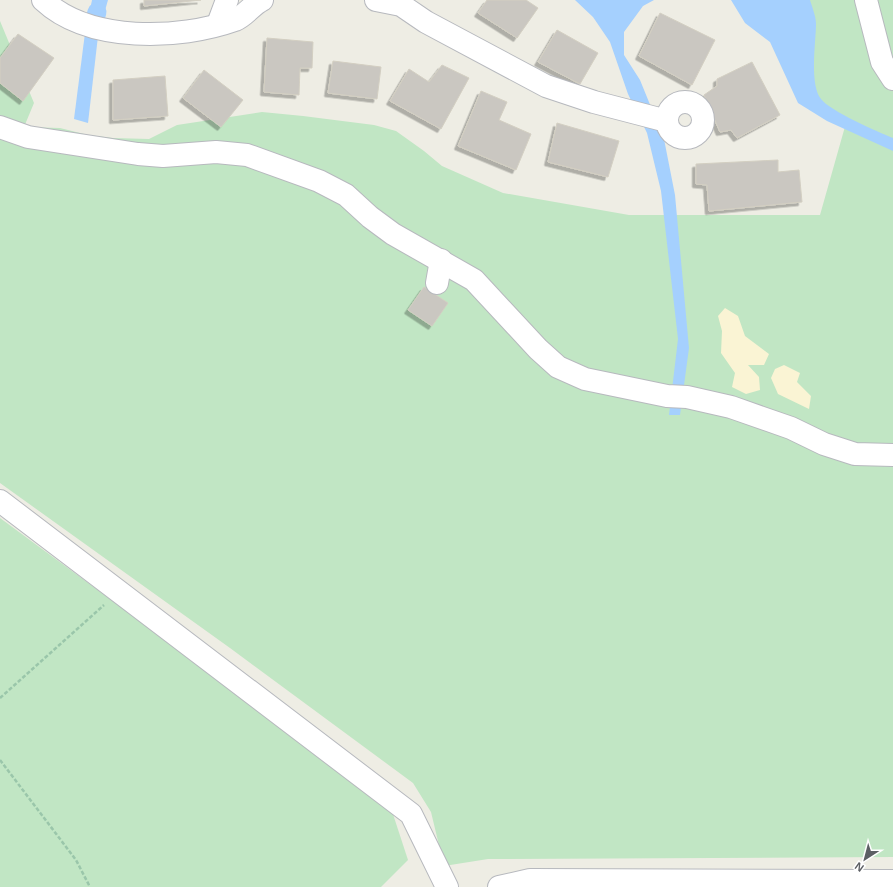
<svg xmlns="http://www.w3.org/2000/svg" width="893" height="887" viewBox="0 0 893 887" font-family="Arial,sans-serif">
<defs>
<filter id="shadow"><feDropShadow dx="-3.5" dy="3.5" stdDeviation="0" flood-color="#0004"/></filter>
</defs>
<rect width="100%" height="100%" fill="#eeede4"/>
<g fill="#c1e6c4">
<polygon points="753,0 893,0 893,857 488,859 444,866 431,812 413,783 230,648 0,483 0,21 34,103 24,127 60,128 88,135 113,138 149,139 177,125 262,112 303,116 374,125 396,131 424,151 442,166 503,193 629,215 820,215 846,123 803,95"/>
<polygon points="0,518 390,805 408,860 381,887 0,887"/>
</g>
<g fill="#faf4d4">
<polygon points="725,308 738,316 745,336 769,354 764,365 748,365 759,377 760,390 746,394 732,387 735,373 721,353 722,331 718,316"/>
<polygon points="784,365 800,373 797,382 811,396 809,409 778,394 771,378 775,369"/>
</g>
<g fill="#a5d0fe">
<polygon points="92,0 108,0 104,14 90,10"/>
<polygon points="575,0 654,0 643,6 624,32 624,55 640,80 664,139 675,195 689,348 680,415 669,415 678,339 661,191 647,133 628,94 610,42 593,17"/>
<path d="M731,0H810C812,7 816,16 816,24C816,41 809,84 821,99C830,111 878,132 893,138V151L827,121L798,103L770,42L745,23Z"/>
<polygon points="85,33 98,36 88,123 74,119"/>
</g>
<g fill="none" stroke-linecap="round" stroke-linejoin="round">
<polyline stroke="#a5d0fe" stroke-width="19" points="95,19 97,12"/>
</g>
<g fill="#cac7c1" stroke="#d3cfc2" filter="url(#shadow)">
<polygon points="144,0 201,0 144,6"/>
<polygon points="487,0 526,0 538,8 517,38 478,13"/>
<polygon points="660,13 715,40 692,85 639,56"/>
<polygon points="557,30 598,53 580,84 538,62"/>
<polygon points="18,34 54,58 23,101 0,83 0,58"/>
<polygon points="267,38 313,42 312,68 300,68 299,95 264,92"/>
<polygon points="333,61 381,67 377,99 328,93"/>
<polygon points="752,62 780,115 737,138 731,130 720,132 704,95 717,86 717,79"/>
<polygon points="442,65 469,78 441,129 390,101 409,69 429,82"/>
<polygon points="204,70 243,100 221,127 183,98"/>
<polygon points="165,76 168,116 113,120 113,80"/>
<polygon points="481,91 507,102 499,120 531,134 516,170 458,146"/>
<polygon points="557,123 619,141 608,177 548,162"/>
<polygon points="778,160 778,172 799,170 802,202 709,211 707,185 696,184 696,164"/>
<polygon points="424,287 448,303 432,326 408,310"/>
</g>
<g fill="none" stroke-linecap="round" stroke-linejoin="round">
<g stroke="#b7b9be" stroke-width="24">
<g id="minor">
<path d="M43,0C89,43 179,40 235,20C245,16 252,5 262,0"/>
<polyline points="376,0 401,5 426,22 546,86 594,102 667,121"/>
<polyline points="866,0 882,62 893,79"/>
<polyline points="218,24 227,0"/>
<circle cx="685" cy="120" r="18"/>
<polyline points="0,127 28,137 138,154 163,156 216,152 247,155 319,181 346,195 370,217 393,234 474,280 538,349 558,367 585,379 667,396 687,397 731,407 791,428 824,444 855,454 893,455"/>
<polyline points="437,283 441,260"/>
<polyline points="0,501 411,814 447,887"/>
<polyline points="499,887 530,880 893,881"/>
</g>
</g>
<g stroke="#9ac6aa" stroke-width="2.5" stroke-dasharray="4 2" stroke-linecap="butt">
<polyline points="0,698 104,605"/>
<polyline points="0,760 76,860 90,887"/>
</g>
<use href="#minor" stroke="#fff" stroke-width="22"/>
</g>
<g transform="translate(865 859) rotate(216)" stroke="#ffffff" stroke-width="3" paint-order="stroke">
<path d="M0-3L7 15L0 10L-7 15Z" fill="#5c5f64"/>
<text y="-6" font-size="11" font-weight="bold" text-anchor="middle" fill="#5c5f64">N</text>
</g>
</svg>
